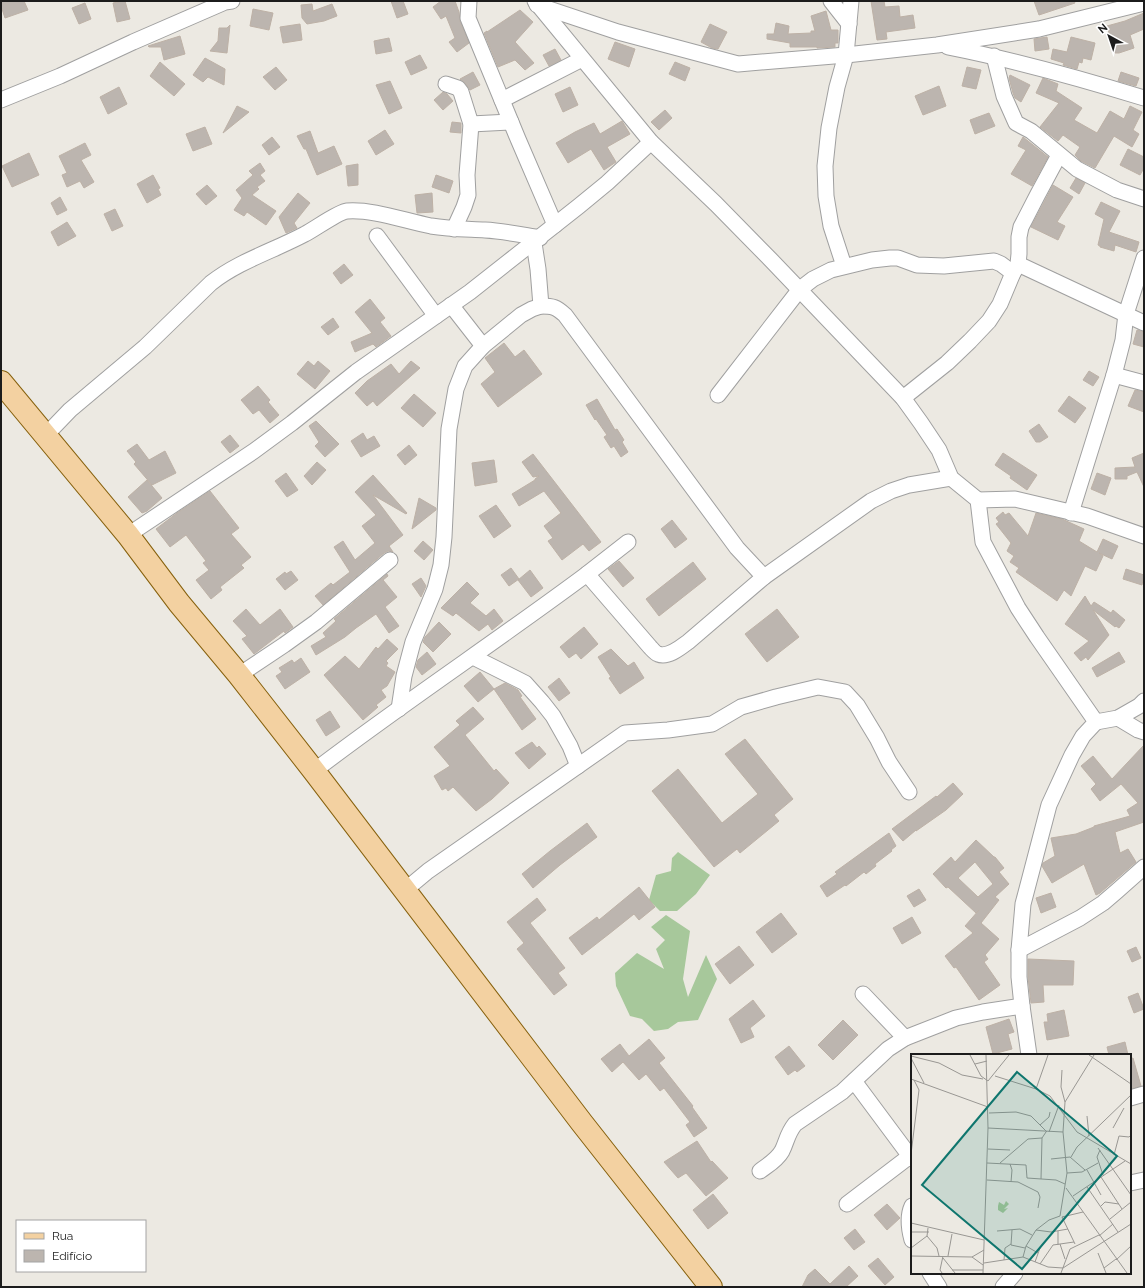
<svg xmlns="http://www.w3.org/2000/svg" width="1145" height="1288" viewBox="0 0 1145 1288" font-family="Raleway,sans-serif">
<rect width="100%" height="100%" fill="#ece9e2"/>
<g fill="#a7c89b">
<polygon points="678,852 710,875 696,894 677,911 660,911 649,900 656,875 671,871 672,858"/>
<polygon points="666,915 690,931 683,979 688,997 706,955 717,979 698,1020 678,1022 668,1029 654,1031 642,1019 630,1016 616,986 615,973 637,953 664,969 656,949 665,940 651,927"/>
</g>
<g fill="#bcb5af" stroke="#bdb1a6" fill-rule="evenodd">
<polygon points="1,1 24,1 28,10 5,18 1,6"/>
<polygon points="122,1 125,1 130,19 117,22 113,3"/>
<polygon points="391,1 403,1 408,14 397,18"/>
<polygon points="441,1 455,1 459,12 460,21 469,43 457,52 449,42 455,38 446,16 441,19 433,7"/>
<polygon points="871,1 884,1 885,7 899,6 900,17 913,15 915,28 886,32 887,39 877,40"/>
<polygon points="1034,1 1074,1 1075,3 1039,15"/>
<polygon points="85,3 91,19 79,24 72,8"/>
<polygon points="312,4 313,11 332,4 337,16 324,21 307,24 302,18 301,5"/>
<polygon points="253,9 273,13 269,30 250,26"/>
<polygon points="520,10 533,22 515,42 534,63 525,70 515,60 498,67 484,33 487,31 487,32"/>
<polygon points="826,11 831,30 838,30 838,43 835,43 835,47 817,48 817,47 790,47 790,43 767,39 767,34 774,34 776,23 789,26 788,34 811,33 811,31 815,31 811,16"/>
<polygon points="1144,13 1144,29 1130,35 1134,48 1119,53 1115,53 1107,26 1125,21"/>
<polygon points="300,24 302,40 283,43 280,27"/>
<polygon points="710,24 727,32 718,49 712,48 701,42"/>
<polygon points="230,25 227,53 210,51 218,41 219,28 227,28"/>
<polygon points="180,36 185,54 164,60 161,47 149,47 148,46"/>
<polygon points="1047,37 1049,49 1035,51 1034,39"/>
<polygon points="1071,37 1095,43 1091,60 1083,58 1082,63 1079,62 1077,69 1063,65 1064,63 1051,59 1053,49 1067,52"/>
<polygon points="389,38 392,51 376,54 374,41"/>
<polygon points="615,42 635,49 629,67 608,59"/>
<polygon points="555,49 561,60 549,66 543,55"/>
<polygon points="420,55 427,68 411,75 405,62"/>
<polygon points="205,58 225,69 224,85 208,77 203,82 193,75"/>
<polygon points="160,62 185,84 174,96 150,76"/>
<polygon points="675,62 690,68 685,81 669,74"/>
<polygon points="276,67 287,80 275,90 263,77"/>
<polygon points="967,67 981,70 976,89 962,86"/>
<polygon points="473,72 480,85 470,90 465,83 460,79"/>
<polygon points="1121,72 1139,78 1136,86 1118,81"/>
<polygon points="1010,75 1030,85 1021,102 1015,98 1013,93 1009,78"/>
<polygon points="1043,78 1058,84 1056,91 1082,108 1074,120 1097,133 1110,111 1124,119 1130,106 1142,112 1133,130 1139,134 1132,147 1114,136 1095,168 1081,161 1075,155 1080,147 1063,135 1058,141 1040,127 1059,103 1036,93"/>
<polygon points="390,81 402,108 389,114 376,85"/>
<polygon points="939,86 946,106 923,115 915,96"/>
<polygon points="119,87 127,104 108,114 100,97"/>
<polygon points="570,87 578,105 563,112 555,94"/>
<polygon points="443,92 447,94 453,101 443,110 434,100"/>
<polygon points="237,106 249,112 223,133"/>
<polygon points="665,110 672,118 659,130 651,122"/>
<polygon points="989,113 995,126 975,134 970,120"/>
<polygon points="622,121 630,134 607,147 616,162 604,170 591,149 568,163 556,143 575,132 594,123 600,134"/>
<polygon points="452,122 461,123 461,133 450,132"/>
<polygon points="205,127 212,144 193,151 186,134"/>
<polygon points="385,130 394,144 376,155 368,141"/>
<polygon points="310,131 318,153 334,146 342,164 317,175 306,149 304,149 297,136"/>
<polygon points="272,137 280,147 269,155 262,145"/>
<polygon points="1023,137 1048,157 1032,186 1011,174 1026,150 1018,146"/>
<polygon points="85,143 91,155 81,160 94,182 84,188 80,181 67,187 62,175 67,173 59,156"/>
<polygon points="1128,149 1144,157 1144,168 1140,175 1120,165"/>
<polygon points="29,153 39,175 12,187 2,166"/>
<polygon points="260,163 265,171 260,175 265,181 257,187 259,189 252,195 276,211 266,225 247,212 244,216 234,210 242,198 236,190 253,175 249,171"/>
<polygon points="358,164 358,185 348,186 346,166"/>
<polygon points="153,175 160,188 158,189 161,195 147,203 137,184"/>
<polygon points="436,175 453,181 449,193 432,187"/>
<polygon points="1076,178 1085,183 1079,194 1070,188"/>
<polygon points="207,185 217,196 206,205 196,194"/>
<polygon points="1053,185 1073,197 1057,222 1065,226 1058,240 1031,227"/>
<polygon points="298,193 310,203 294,223 297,228 286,233 279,217"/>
<polygon points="432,193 433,212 417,213 415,195"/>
<polygon points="60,197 67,210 57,215 51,203"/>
<polygon points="1101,202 1120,211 1109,232 1139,242 1136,252 1115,245 1114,251 1100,247 1100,246 1098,245 1104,219 1095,214"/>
<polygon points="115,209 123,226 112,231 104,214"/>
<polygon points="67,222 76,236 58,246 51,232"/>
<polygon points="344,264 353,275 341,284 333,273"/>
<polygon points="370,299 385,318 380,322 391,336 376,347 373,344 355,352 351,342 372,333 355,312"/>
<polygon points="333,318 339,327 328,335 321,327"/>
<polygon points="1137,330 1144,332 1144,347 1133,344"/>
<polygon points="504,343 515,357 524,350 542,374 498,407 481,384 495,372 485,358"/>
<polygon points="308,361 314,366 318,361 330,371 315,389 297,374"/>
<polygon points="411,361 420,368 377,406 373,401 367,406 355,393 367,381 391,364 399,374"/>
<polygon points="1089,371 1099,377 1093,386 1083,380"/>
<polygon points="258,386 270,400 268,402 279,415 270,423 259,410 253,414 241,400"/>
<polygon points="1135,390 1144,392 1144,412 1128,406"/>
<polygon points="414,394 436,413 423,427 401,408"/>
<polygon points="1069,396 1086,408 1075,423 1058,411"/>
<polygon points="597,399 615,430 617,429 624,440 622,442 628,452 621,457 614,446 611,448 604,437 607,435 596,419 595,420 586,405"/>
<polygon points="316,421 339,444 325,457 315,446 319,442 309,426"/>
<polygon points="1039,424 1048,437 1040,442 1036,442 1029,431"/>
<polygon points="363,433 367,440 374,436 380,446 361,457 351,441"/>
<polygon points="230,435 239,446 230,453 221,442"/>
<polygon points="137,444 149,460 165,451 176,473 152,485 134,464 136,462 127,451"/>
<polygon points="409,445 417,455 405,465 397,455"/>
<polygon points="1003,453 1037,475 1027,490 1010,478 1011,476 995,465"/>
<polygon points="1144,453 1144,487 1137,472 1127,476 1127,479 1115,479 1115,468 1135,467 1132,458"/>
<polygon points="533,454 601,542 589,551 583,544 562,560 548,541 553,538 544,526 561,513 544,491 519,506 512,494 535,480 535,479 539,476 533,477 522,462"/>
<polygon points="494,460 497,482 475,486 472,463"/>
<polygon points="317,462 326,470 312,485 304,476"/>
<polygon points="286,473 298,490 287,497 275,481"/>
<polygon points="1097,473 1111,478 1105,495 1091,489"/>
<polygon points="373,475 407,513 406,514 373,495 403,535 389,546 393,552 388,551 384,553 323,605 315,596 331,583 333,585 350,572 334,547 343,541 355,560 375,543 362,526 376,515 355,492"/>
<polygon points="147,480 162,498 147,511 142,513 128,497"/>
<polygon points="210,491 239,528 231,534 251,557 241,565 244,568 220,587 222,590 211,599 196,580 209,570 203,563 206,561 186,535 170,547 156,529 177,513"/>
<polygon points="419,498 436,508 436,510 412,529"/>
<polygon points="496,505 511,526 494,538 479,516"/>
<polygon points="1003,512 1005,515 1009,513 1028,536 1036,513 1062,519 1084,529 1079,541 1097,552 1103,539 1118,546 1112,559 1099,553 1103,556 1096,571 1085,566 1071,596 1064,590 1057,601 1016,572 1019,568 1010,562 1014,556 1007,551 1011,543 996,524 999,522 996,518"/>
<polygon points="672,520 687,539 675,548 661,529"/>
<polygon points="423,541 433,550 424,560 414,551"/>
<polygon points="619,561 634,578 623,587 608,569"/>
<polygon points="693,562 706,579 659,616 646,599"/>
<polygon points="511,568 519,579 509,586 501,575"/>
<polygon points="1126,569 1144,575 1142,585 1123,579"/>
<polygon points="530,570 543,588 531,597 518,580"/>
<polygon points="291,571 298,580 285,590 276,579 285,572 286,574"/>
<polygon points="387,574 388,576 383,580 397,597 385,607 399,626 389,633 376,614 356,628 345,637 316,655 311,646 326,637 323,633 336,621 334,619"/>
<polygon points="421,578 426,586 421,597 412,584"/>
<polygon points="467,582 479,594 470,603 486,616 494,609 503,621 492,630 488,624 479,631 456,613 453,616 441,608"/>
<polygon points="1085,596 1091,606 1094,602 1111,613 1113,610 1125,620 1119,628 1116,626 1115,627 1093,610 1109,635 1088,660 1086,657 1081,661 1074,653 1089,641 1065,624"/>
<polygon points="246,609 260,625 280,609 293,627 285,633 284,631 254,654 242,639 247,636 233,621"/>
<polygon points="777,609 799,637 767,662 745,634"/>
<polygon points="439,622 451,634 433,652 423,642 425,637"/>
<polygon points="584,627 598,644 581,659 576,653 569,658 560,647"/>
<polygon points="387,639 398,649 386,661 388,663 386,666 395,672 387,686 381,690 386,697 376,705 378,707 363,720 324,675 345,656 359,669 376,647 378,649"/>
<polygon points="611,649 628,666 634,662 644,678 620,694 609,678 611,677 598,657"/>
<polygon points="427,652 436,664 422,675 416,667 418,660"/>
<polygon points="1119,652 1125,662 1097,677 1092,668"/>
<polygon points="301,658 310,672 285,689 276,676 282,672 279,668 292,660 294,663"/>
<polygon points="480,672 494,689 478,702 464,686"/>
<polygon points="559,678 570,693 559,701 548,687"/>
<polygon points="505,683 518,690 522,696 520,697 536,719 522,730 494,689"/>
<polygon points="473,707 484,719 465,735 494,771 496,769 509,783 492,799 476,811 453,787 448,791 446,788 442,790 434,776 450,766 434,747 460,725 456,721"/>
<polygon points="330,711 340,727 326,736 316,720"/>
<polygon points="745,739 793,799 774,815 779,821 740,853 737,849 714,867 652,791 678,769 722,823 758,794 725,754"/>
<polygon points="532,742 537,748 539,746 546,754 529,769 515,753"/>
<polygon points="1144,745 1144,822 1115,832 1120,853 1128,849 1136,862 1100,893 1096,895 1084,864 1052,883 1042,866 1043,863 1055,856 1051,838 1076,834 1094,827 1094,826 1130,816 1127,810 1138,803 1121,784 1100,801 1091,789 1096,784 1081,766 1093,756 1112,779"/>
<polygon points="953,783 963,794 946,810 916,831 916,830 903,841 892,829 936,796 937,797"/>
<polygon points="587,823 597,837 560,865 533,888 522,874 550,851"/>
<polygon points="889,833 896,846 891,850 892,851 875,864 876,866 866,874 864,872 846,886 845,885 827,897 820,886 837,874 835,872"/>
<path d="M976,840L994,857H995L1004,868L999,872L1009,884L995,897L999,900L981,923L999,939L985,955L988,959L984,962L1000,985L979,1000L956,967L954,968L945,956L973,933L965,926L979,910L976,913L948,887L946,888L933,874L951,857L955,862ZM975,862L993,884L978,897L958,878Z"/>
<polygon points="639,887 655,907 639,920 634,914 609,934 582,955 569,938 597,917 599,920"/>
<polygon points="919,889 926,900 914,907 907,896"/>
<polygon points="1051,893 1056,907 1041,913 1036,898"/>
<polygon points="537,898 546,910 530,923 565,968 558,973 567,985 554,995 517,949 524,943 507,922"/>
<polygon points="781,913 797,934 772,953 756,932"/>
<polygon points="912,917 921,933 902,944 893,928"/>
<polygon points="739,946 754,965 730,984 715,964"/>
<polygon points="1136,947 1141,958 1132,962 1127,951"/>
<polygon points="1028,959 1074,961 1073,985 1043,985 1044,1002 1031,1003 1028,977"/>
<polygon points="1138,993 1144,1009 1134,1013 1128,997"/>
<polygon points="753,1000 765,1016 750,1028 754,1037 741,1043 729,1019"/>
<polygon points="1064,1010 1069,1036 1047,1040 1044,1022 1048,1022 1047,1014"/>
<polygon points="1009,1019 1014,1032 1008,1034 1012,1049 993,1054 986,1027"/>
<polygon points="843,1020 858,1035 833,1060 818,1045"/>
<polygon points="649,1039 665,1058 659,1063 693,1106 692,1107 707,1128 694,1137 686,1125 690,1122 664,1088 660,1091 646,1074 639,1080 623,1062 612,1072 601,1059 620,1044 629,1056"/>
<polygon points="1125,1042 1128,1055 1109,1055 1107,1047"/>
<polygon points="789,1046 805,1066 797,1072 795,1070 788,1075 775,1057"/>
<polygon points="1133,1058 1141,1086 1130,1089 1130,1059"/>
<polygon points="697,1141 711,1162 712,1161 728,1178 706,1196 686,1173 678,1178 664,1162"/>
<polygon points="713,1194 728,1213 708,1229 693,1210"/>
<polygon points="887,1204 900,1218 887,1230 874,1215"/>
<polygon points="855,1229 865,1242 854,1250 844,1238"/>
<polygon points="878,1258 894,1277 885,1285 868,1266"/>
<polygon points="849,1266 858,1276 846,1287 802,1287 808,1275 815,1269 830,1284"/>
</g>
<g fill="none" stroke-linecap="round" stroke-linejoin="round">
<g stroke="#a0a0a0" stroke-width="17">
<g id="street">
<polyline points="469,1 468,18 518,139 555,225"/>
<polyline points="535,1 651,142 716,204 771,260 903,398 921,423 939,450 951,478 978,500 983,542 1018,608 1037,637 1096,722 1083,736 1072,755 1049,805 1023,904 1019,950 1019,977 1022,1006 1029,1055"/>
<polyline points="831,1 849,24"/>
<polyline points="537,5 618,32 738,64 846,55 937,45 1039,29 1144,3"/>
<path d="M948,47C1014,60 1079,78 1144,98"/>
<polyline points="994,56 1004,96 1016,123 1031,131 1077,169 1117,190 1144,199"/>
<polyline points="446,84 458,88 461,92 471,124 467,175 468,195 464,207 454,229"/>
<polyline points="1,100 60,76 133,42 225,2 232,1"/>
<polyline points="502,100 582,59"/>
<polyline points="471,124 511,122"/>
<polyline points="377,236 436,316"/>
<polyline points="1018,264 1144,323"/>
<polyline points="844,266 831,226 826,196 825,166 829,128 837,87 846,55 851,1"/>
<polyline points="451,305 483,346"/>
<path d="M541,306C553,306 556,307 565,315L737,548L764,577"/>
<polyline points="1114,375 1144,383"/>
<polyline points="718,395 800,289 813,279 831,270 872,260 890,258 898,258 917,265 944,266 994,261 1001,264 1013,273"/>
<polyline points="903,398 947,363 970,341 989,321 1000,304 1013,273 1018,264 1019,254 1019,237 1021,227 1038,194 1059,155"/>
<path d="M45,436L70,410L145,347L211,283C239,261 273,251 305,234C315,229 338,212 347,211C373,209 405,221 431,226C449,229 467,229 485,230C504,231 522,235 540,238"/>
<polyline points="978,500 1015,499 1087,516 1144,536"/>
<polyline points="1071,513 1114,375 1123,340 1126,314 1144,258"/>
<polyline points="128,535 254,451 292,423 356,372 470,292 579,206 607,183 651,142"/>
<polyline points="587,574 628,542"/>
<polyline points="473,657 525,683 542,702 553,716 570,746 578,766"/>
<polyline points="239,675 284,645 316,622 390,560"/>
<polyline points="399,709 404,676 413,642 435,589 441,565 444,537 449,429 456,389 465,366 483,346 521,315 532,309 541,306 538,269 534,243"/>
<polyline points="1118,718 1138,730 1144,732"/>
<polyline points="1096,722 1118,718 1139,706 1144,701"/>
<path d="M314,771C403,703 497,641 587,574L650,647C652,649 655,653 658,654C668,658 680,648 688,642L764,577L871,501L891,491L909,485L951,478"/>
<polyline points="404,891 428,871 625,733 668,730 712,724 741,707 776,697 818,687 845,692 857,705 877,738 889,762 909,792"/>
<polyline points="1019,950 1080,918 1103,903 1117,891 1144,867"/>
<polyline points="863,994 905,1038"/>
<polyline points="854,1081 912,1159"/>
<polyline points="1130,1098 1144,1094"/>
<path d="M760,1171C768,1165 777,1160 782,1151C787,1141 787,1134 795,1124L842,1092L888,1049L905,1038L956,1018L983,1012L1022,1006"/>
<polyline points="1130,1183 1144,1180"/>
<polyline points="847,1204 910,1156"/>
<path d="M912,1206C907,1217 909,1229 912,1240"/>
<polyline points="930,1273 939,1287"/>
<polyline points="1003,1287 1015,1273"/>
</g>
</g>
<g stroke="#87610d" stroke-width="24">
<polyline id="primary" points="1,382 128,535 179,603 239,675 314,771 582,1123 711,1287"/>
</g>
<use href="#street" stroke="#fff" stroke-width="15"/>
<use href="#primary" stroke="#f3d1a1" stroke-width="22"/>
</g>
<g transform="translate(911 1054)">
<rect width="220" height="220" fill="#ece9e2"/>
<path d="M95,147L98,150L93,155L97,154L92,159L87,156V152L88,148L93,151Z" fill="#a7c89b"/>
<path fill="none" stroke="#999793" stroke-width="1" d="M59,1L70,22L77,27L98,1M178,1L220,30M0,2L28,9L51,21L72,25M0,4L13,29M64,10L76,7M151,16L150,33L154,48M84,22L125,35L139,42L166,78L220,110M0,25L77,53M125,35L137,1M78,59L105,58L120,62L136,78M176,62L178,82M129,71L138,63L139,58M77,74L152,78M202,74L213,54M138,78L148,51M187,94L220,141M77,95L99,96M189,96L186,103L192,121M0,100L8,36L3,26M203,101L208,82L218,83L220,81M160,103L166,93L220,41M140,105L159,103L174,116M76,109L115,111L116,124L145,126L154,130M89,109L117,85L131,84L135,78M99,110L101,116L100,128M176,116L190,141M156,119L171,118L187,109M190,123L211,155M130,125L131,84M76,126L107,128L127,138L129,143L127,154M176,133L207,178M155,134L216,219M162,142L214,107M190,152L194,148L208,150M151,163L164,190M151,163L172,158M199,165L220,148M0,169L73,186M101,176L100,191L114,194M125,176L140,178L157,175M86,177L109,175L121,181M0,178H18M16,182L26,194L28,202M188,182L202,170M149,190L154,205M147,191V177M115,192L127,199M0,194L16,182L17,174M187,199L195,219M0,202L61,203L73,196M37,202L41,180M61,203L72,211M112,203L115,192L125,176L138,166L149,162L156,119L152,78L154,48L183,1M32,204L44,219M93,206L94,194L100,190M205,206L220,192M124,208L129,194M73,209L112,203L137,213L152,214L220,170M129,210L142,191L163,188M193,214L205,205M41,216H72M31,219L29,216L32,202M72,219L77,74L75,1M150,219L159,195L188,181"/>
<path fill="#0f766e" fill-opacity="0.15" stroke="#0f766e" stroke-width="2" d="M106,18L206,102L111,215L11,131Z"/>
<rect width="220" height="220" fill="none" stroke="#1c1c1c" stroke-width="2"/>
</g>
<rect width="1145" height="1288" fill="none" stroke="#1c1c1c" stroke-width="4"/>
<rect x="16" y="1220" width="130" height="52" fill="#ffffff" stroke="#a4a4a4"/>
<rect x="24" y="1233" width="20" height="6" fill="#f3d1a1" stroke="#a4a4a4"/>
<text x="52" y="1240" font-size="12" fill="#1c1c1c">Rua</text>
<rect x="24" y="1250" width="20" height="12" fill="#bcb5af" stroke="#a4a4a4"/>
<text x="52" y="1260" font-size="12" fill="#1c1c1c">Edifício</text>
<g transform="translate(1109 36) rotate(320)" stroke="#ffffff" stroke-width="3" paint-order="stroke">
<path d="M0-3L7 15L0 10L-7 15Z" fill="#1c1c1c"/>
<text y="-6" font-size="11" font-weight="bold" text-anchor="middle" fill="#1c1c1c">N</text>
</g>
</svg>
